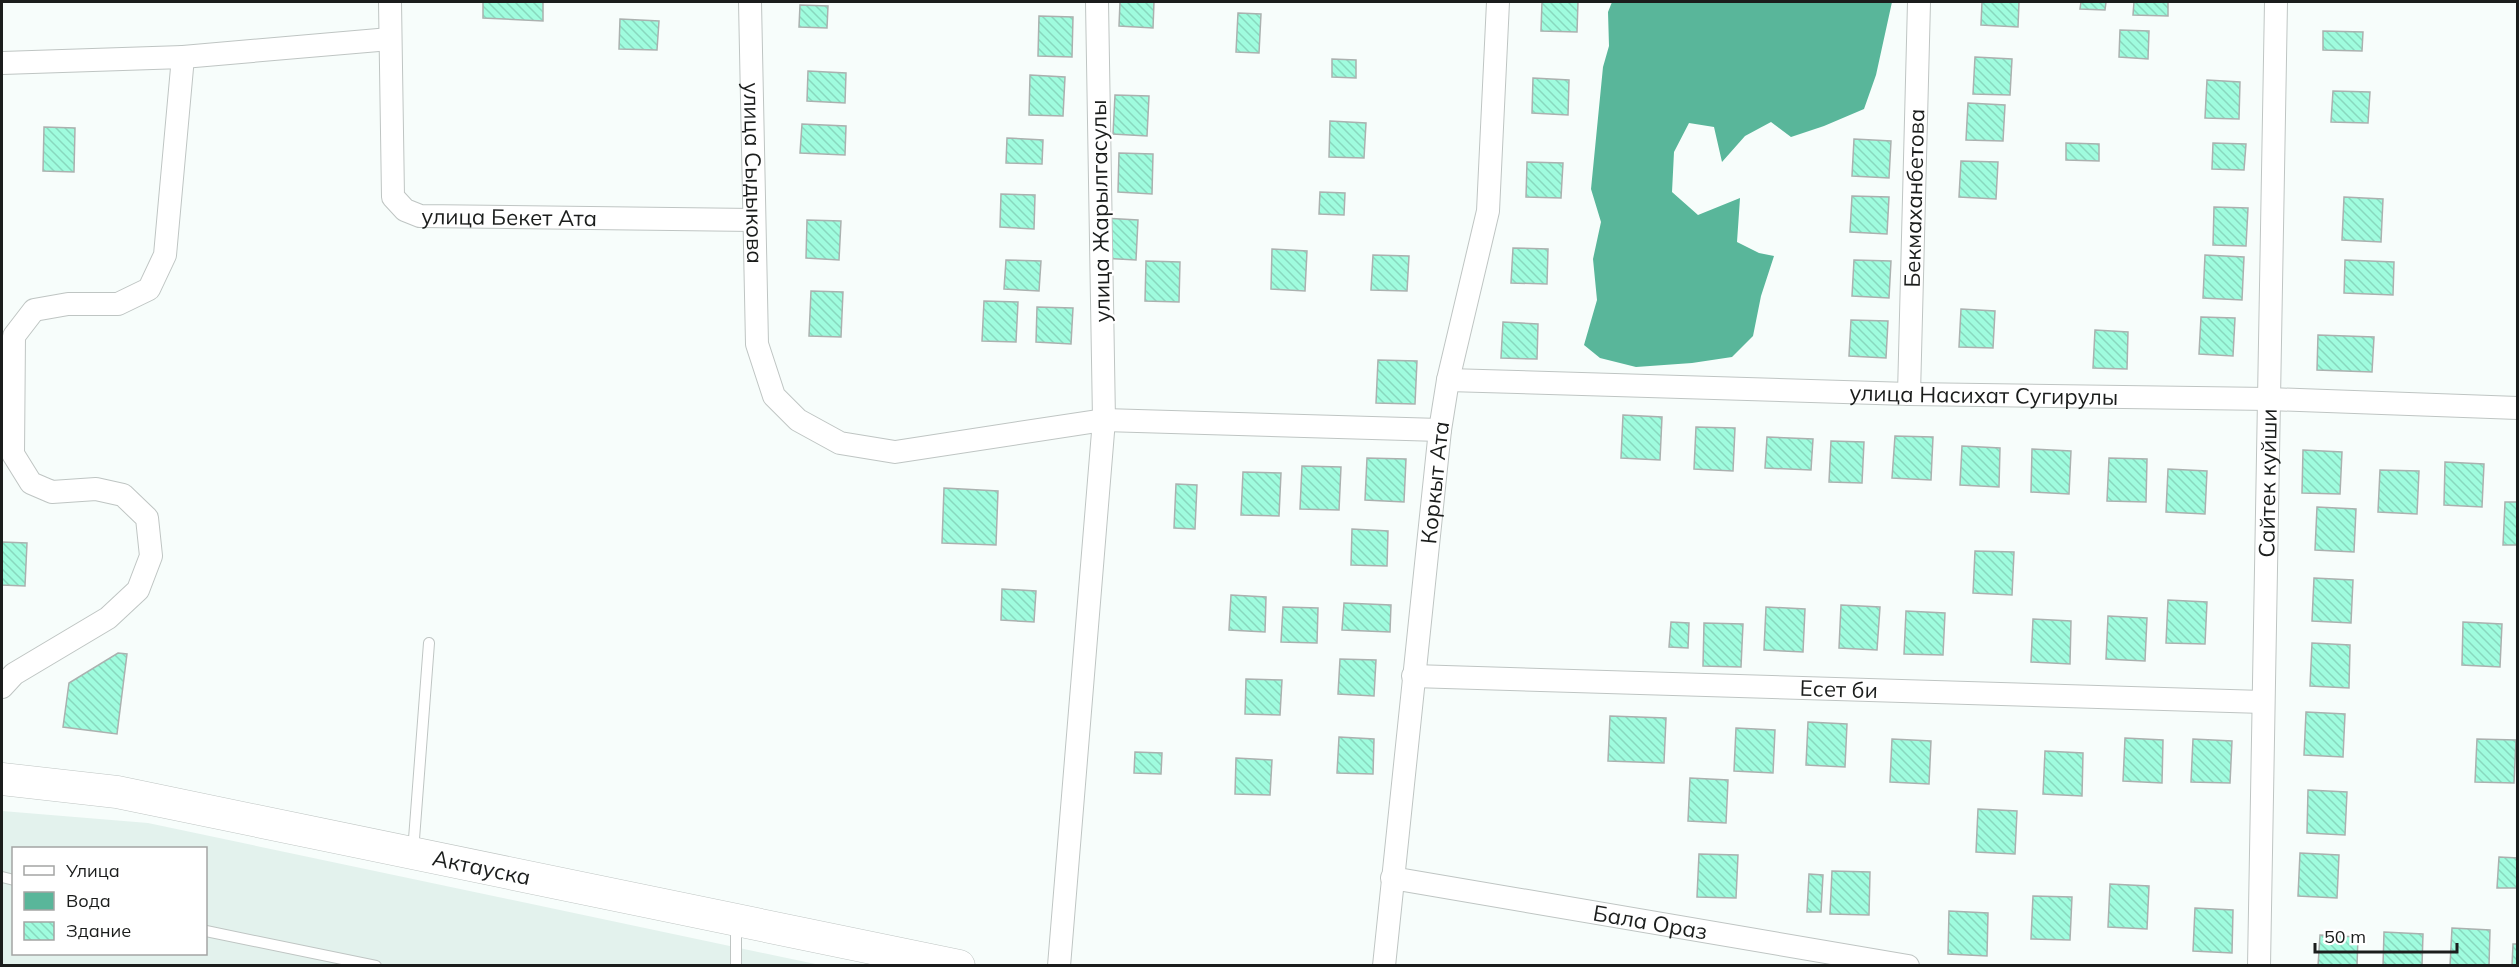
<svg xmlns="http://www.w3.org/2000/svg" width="2519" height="967" viewBox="0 0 2519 967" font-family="Mulish,sans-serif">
<defs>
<pattern id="building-back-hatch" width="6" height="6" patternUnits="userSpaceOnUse" patternTransform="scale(1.5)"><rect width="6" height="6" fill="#9ffcde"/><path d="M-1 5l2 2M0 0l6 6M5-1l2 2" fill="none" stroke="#88d8be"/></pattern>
</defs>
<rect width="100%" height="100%" fill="#f7fdfb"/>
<path fill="#e3f2ed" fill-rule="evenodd" d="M2,811L148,823L820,965H2ZM14,848H206V954H14Z"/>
<polygon fill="#59b69a" points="1612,2 1892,2 1876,75 1864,109 1824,126 1791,137 1771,122 1745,136 1722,162 1714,127 1689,123 1674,152 1672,192 1698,215 1740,198 1737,242 1759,253 1774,256 1761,296 1753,336 1732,357 1692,363 1636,367 1600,358 1584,345 1597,300 1593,259 1601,222 1591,189 1603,67 1609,46 1608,12"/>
<g fill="url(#building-back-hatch)" stroke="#abb1af" stroke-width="1.5">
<polygon points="483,2 543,2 543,21 483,18"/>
<polygon points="1120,2 1154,2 1153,28 1119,26"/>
<polygon points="1542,2 1578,2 1577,32 1541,31"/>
<polygon points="1982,2 2019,2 2018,27 1981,25"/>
<polygon points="2081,2 2106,2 2105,10 2080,9"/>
<polygon points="2134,2 2168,2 2168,16 2133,15"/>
<polygon points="800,5 828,6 827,28 799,27"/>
<polygon points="1238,13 1261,14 1259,53 1236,52"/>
<polygon points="1039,16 1073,17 1072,57 1038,56"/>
<polygon points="620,19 659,21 657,50 619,49"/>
<polygon points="2120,30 2149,31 2148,59 2119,57"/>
<polygon points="2323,31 2363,32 2362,51 2323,50"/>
<polygon points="1975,57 2012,59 2010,95 1973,94"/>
<polygon points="1332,59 1356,60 1356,78 1332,77"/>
<polygon points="808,71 846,73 845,103 807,101"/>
<polygon points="1030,75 1065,77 1063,116 1029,115"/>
<polygon points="1533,78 1569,80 1568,115 1532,113"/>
<polygon points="2207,80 2240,82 2239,119 2205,118"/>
<polygon points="2333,91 2370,92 2368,123 2331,122"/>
<polygon points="1115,95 1149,96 1147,136 1113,134"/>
<polygon points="1968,103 2005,105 2003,141 1966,140"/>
<polygon points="1330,121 1366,123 1364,158 1329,157"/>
<polygon points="802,124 846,126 845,155 800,153"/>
<polygon points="44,127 75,128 74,172 43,171"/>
<polygon points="1007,138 1043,140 1042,164 1006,163"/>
<polygon points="1854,139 1891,141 1889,178 1852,176"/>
<polygon points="2066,143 2099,144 2099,161 2066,160"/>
<polygon points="2213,143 2246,144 2244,170 2212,169"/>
<polygon points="1119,153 1153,154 1152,194 1118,192"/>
<polygon points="1961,161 1998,162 1996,199 1959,197"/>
<polygon points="1527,162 1563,163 1561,198 1526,197"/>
<polygon points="1320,192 1345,193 1344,215 1319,214"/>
<polygon points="1001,194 1035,195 1034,229 1000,227"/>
<polygon points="1852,196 1889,197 1887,234 1850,232"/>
<polygon points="2344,197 2383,199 2381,242 2342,240"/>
<polygon points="2214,207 2248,208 2246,246 2213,245"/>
<polygon points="1103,218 1138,220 1136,260 1101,258"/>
<polygon points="807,220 841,221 839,260 806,258"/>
<polygon points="1513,248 1548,249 1547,284 1511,283"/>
<polygon points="1272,249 1307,251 1305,291 1271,289"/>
<polygon points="1373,255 1409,256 1407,291 1371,290"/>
<polygon points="2205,255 2244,257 2242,300 2203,298"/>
<polygon points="1006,260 1041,261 1039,291 1004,289"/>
<polygon points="1854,260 1891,261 1889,298 1852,296"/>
<polygon points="2345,260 2394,262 2393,295 2344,293"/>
<polygon points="1146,261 1180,262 1179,302 1145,301"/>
<polygon points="811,291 843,292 841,337 809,336"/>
<polygon points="984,301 1018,302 1016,342 982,341"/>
<polygon points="1037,307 1073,308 1071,344 1036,342"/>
<polygon points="1961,309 1995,311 1993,348 1959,347"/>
<polygon points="2201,317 2235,318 2233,356 2199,354"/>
<polygon points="1851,320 1888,321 1886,358 1849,356"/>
<polygon points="1503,322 1538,324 1537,359 1501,358"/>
<polygon points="2095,330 2128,332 2127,369 2093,368"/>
<polygon points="2318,335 2374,337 2372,372 2317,370"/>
<polygon points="1378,360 1417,361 1415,404 1376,403"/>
<polygon points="1623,415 1662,417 1660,460 1621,458"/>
<polygon points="1696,427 1735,428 1733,471 1694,469"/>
<polygon points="1895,436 1933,437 1931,480 1892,478"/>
<polygon points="1767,437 1813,439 1811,470 1765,468"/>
<polygon points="1831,441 1864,442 1862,483 1829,482"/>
<polygon points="1962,446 2000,448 1999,487 1960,485"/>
<polygon points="2032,449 2071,451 2069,494 2031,492"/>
<polygon points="2303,450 2342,452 2340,494 2302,493"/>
<polygon points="1367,458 1406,459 1404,502 1365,500"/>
<polygon points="2109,458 2147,459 2146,502 2107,501"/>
<polygon points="2445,462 2484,464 2482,507 2444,505"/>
<polygon points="1302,466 1341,467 1339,510 1300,509"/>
<polygon points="2168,469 2207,471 2205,514 2166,512"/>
<polygon points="2380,470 2419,471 2417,514 2378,512"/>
<polygon points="1243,472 1281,473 1279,516 1241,515"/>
<polygon points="1176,484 1197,485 1195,529 1174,528"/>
<polygon points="944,488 998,491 996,545 942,543"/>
<polygon points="2505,502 2518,502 2518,545 2503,545"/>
<polygon points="2317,507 2356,509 2354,552 2315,550"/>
<polygon points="1352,529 1388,531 1387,566 1351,565"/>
<polygon points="2,542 27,543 25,586 2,585"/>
<polygon points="1975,551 2014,552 2012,595 1973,593"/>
<polygon points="2314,578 2353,580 2351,623 2312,621"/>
<polygon points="1002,589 1036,591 1034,622 1001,620"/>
<polygon points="1231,595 1266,597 1265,632 1229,630"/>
<polygon points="2168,600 2207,602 2205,644 2166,643"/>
<polygon points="1344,603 1391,605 1390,632 1342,630"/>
<polygon points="1841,605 1880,607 1877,650 1839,648"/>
<polygon points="1283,607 1318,608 1317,643 1281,642"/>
<polygon points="1766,607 1805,609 1803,652 1764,650"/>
<polygon points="1906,611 1945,613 1943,655 1904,654"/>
<polygon points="2108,616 2147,618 2145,661 2106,659"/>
<polygon points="2033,619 2071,621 2070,664 2031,662"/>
<polygon points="1671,622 1689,623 1688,648 1669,647"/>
<polygon points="2463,622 2502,624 2500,667 2462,665"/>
<polygon points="1704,623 1743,624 1741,667 1703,666"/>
<polygon points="2312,643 2350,645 2349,688 2310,686"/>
<polygon points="118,653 127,654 117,734 63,727 69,683"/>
<polygon points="1340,659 1376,660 1374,696 1338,694"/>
<polygon points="1246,679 1282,680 1280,715 1245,714"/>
<polygon points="2306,712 2345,714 2343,757 2304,755"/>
<polygon points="1610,716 1666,718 1664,763 1608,761"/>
<polygon points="1808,722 1847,724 1845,767 1806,765"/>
<polygon points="1736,728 1775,730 1773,773 1734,771"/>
<polygon points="1339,737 1374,739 1373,774 1337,773"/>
<polygon points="2125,738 2163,740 2162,783 2123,781"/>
<polygon points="1892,739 1931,741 1929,784 1890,782"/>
<polygon points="2193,739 2232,741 2230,783 2191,782"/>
<polygon points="2477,739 2516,740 2514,783 2475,782"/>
<polygon points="2045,751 2083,753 2082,796 2043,794"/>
<polygon points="1135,752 1162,753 1161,774 1134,773"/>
<polygon points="1236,758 1272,760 1270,795 1235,794"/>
<polygon points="1690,778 1728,780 1726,823 1688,821"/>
<polygon points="2308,790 2347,792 2345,835 2307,833"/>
<polygon points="1978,809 2017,811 2015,854 1976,852"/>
<polygon points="2300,853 2339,855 2337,898 2298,896"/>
<polygon points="1699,854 1738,855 1736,898 1697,897"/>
<polygon points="2499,857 2518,858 2518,888 2497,888"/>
<polygon points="1832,871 1870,872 1869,915 1830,914"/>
<polygon points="1809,874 1823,875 1821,912 1807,912"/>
<polygon points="2110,884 2149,886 2147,929 2108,927"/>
<polygon points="2033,896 2072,897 2070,940 2031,939"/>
<polygon points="2195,908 2233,910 2232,953 2193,951"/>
<polygon points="1949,911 1988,913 1987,956 1948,954"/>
<polygon points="2452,928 2490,930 2489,966 2450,966"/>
<polygon points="2384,932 2423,934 2422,966 2383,966"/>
<polygon points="2320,935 2358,937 2357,966 2318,966"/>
<polygon points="2513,944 2518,944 2518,966 2512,966"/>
</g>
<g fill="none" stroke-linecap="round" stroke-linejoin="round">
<g stroke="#bfc5c3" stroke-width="12">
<g id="lane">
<polyline points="413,852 429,643"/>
<polyline points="2,877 14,880"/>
<polyline points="206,931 376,966"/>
<polyline points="736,966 736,923"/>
</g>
</g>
<g stroke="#bfc5c3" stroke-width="24">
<g id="street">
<path id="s1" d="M390,2L393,197L405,210L420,216L754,220"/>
<path id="s2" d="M750,2L757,344L774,396L798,420L840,443L895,452L1104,420L1440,430"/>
<polyline points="183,57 390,39"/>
<polyline points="2,63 183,57 165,255 149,289 118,304 68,304 34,310 14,336 13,454 31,483 52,492 96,489 123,495 147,518 151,556 138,590 108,618 14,674 2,687"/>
<path id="s3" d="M1448,380L1909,394L2269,399L2518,408"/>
<path id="s4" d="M1909,394L1919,2"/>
<path id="s5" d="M1413,676L2263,702"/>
<path id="s6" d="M1392,878L1908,966"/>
<polyline points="1059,966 1104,420 1097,2"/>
<path id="s7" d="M1384,966L1440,430L1448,380L1488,211L1498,2"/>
<path id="s8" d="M2259,966L2276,2"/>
</g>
</g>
<g stroke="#bfc5c3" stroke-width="33">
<g id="secondary">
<path id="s9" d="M2,779L117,792L959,966"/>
</g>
</g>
<use href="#lane" stroke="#fff" stroke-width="10"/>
<use href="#street" stroke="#fff" stroke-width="22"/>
<use href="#secondary" stroke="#fff" stroke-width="32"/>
</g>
<g text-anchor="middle" stroke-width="5" stroke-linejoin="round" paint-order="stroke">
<g font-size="22" fill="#1b1d1c" stroke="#fff">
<text dy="8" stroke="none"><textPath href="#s2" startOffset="171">улица Сыдыкова</textPath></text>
<text dy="8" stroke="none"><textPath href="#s4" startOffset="196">Бекмаханбетова</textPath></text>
<text transform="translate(1100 211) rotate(-91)" y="8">улица Жарылгасулы</text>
<text dy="8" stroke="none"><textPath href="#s1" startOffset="318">улица Бекет Ата</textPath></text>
<text dy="8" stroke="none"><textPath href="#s3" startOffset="536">улица Насихат Сугирулы</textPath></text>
<text dy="8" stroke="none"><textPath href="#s7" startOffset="486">Коркыт Ата</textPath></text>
<text dy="8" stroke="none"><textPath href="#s8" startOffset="483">Сайтек куйши</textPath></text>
<text dy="8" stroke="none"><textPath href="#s5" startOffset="426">Есет би</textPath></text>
<text dy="8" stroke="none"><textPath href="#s9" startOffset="488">Актауска</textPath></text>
<text dy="8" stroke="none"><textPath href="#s6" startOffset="262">Бала Ораз</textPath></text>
</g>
</g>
<rect width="2519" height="967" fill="none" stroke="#1b1d1c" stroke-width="6"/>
<rect x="12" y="847" width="195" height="108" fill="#ffffff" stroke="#a4a5a4" stroke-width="1.5"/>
<rect x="24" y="866" width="30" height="9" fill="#ffffff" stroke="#a4a5a4" stroke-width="1.5"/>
<text x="66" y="877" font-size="18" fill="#1b1d1c">Улица</text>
<rect x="24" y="892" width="30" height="18" fill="#59b69a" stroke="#a4a5a4" stroke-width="1.5"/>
<text x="66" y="907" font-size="18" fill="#1b1d1c">Вода</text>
<rect x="24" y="922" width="30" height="18" fill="url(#building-back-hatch)" stroke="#a4a5a4" stroke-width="1.5"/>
<text x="66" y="937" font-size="18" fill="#1b1d1c">Здание</text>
<path d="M2315 943v9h142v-9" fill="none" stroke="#1b1d1c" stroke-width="3"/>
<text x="2324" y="943" font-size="18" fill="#1b1d1c" stroke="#ffffff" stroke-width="4.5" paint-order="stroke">50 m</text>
</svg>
